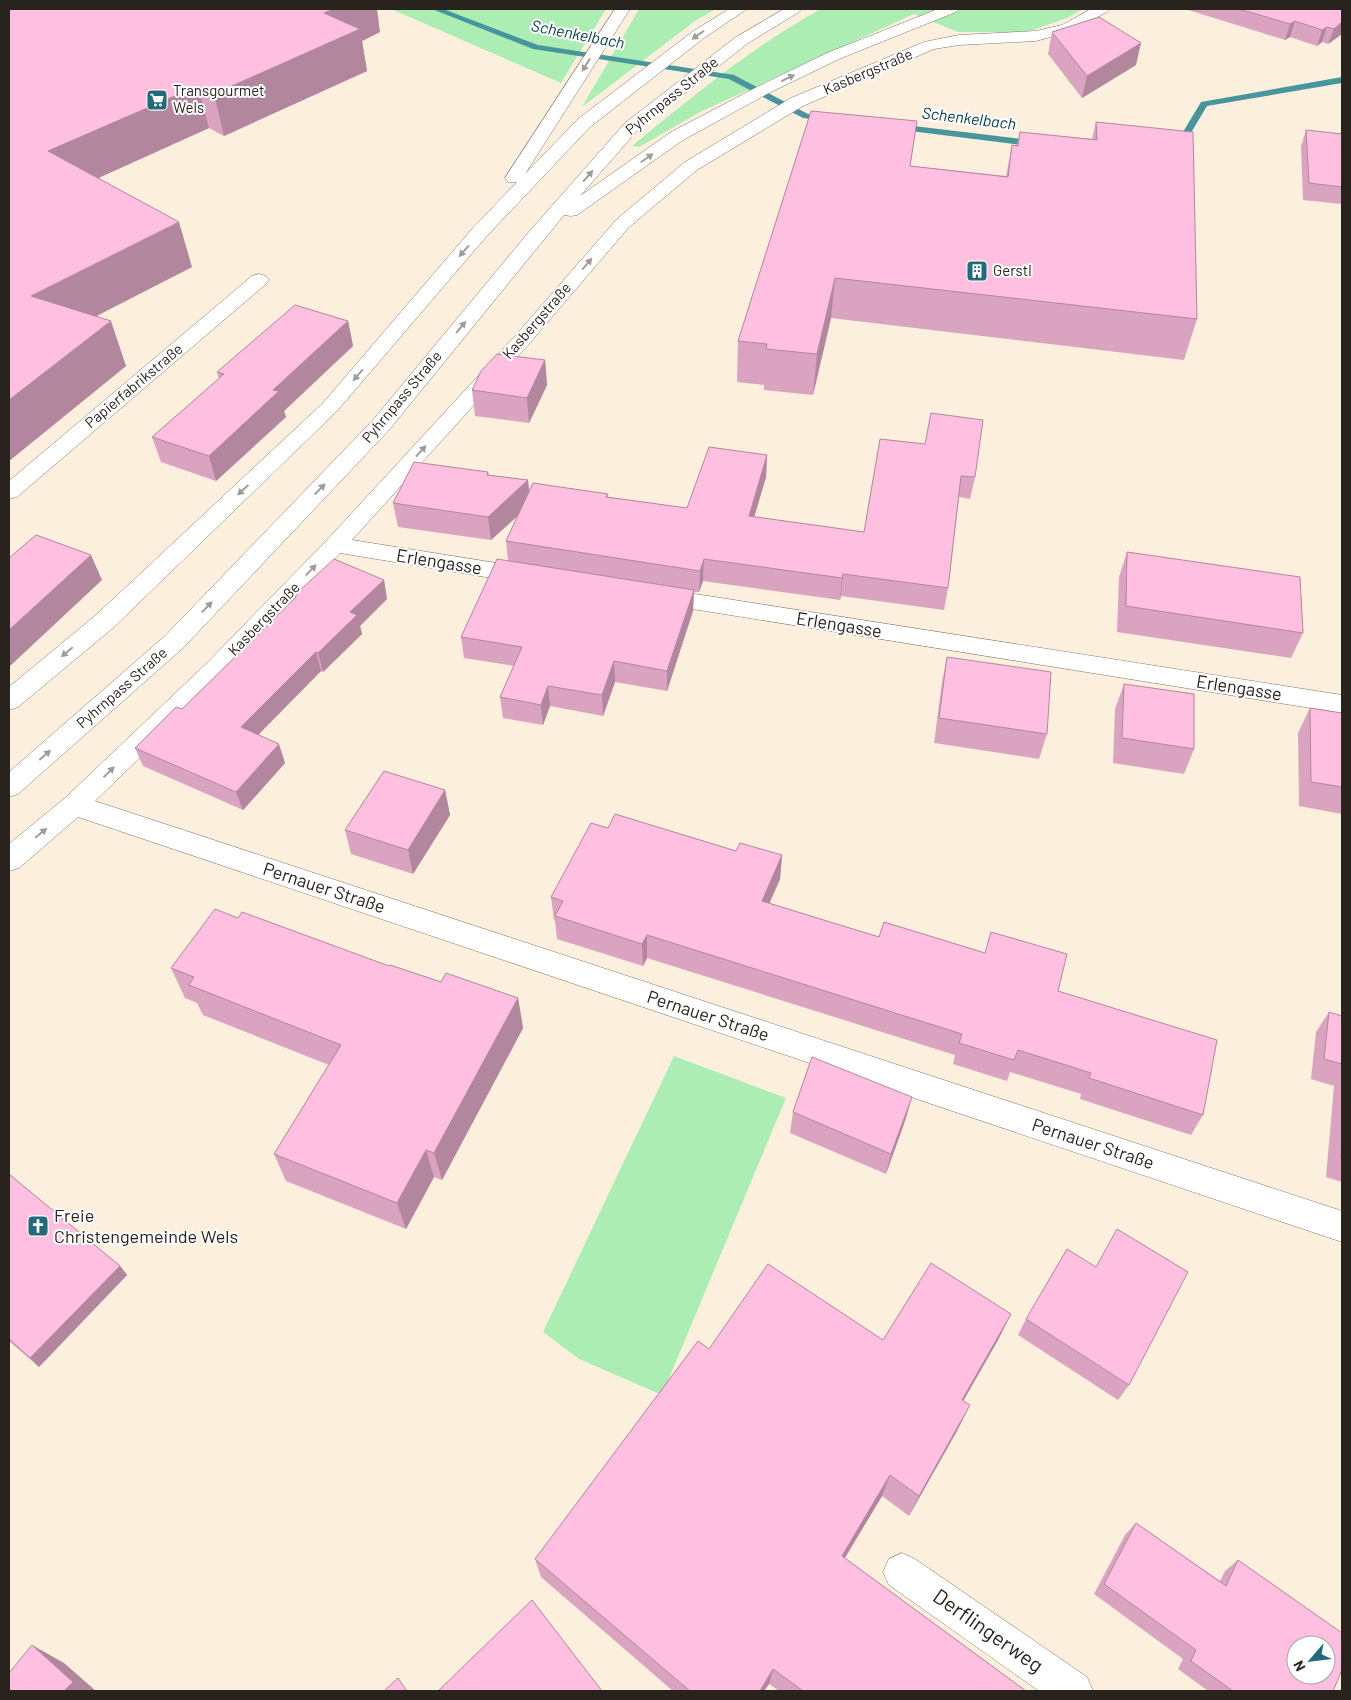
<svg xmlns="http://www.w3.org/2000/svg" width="1351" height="1700" viewBox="0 0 1351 1700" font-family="Barlow,sans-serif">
<rect width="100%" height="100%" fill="#fcefde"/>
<g fill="#abedb3">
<polygon points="391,9 606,9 561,83"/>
<polygon points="639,9 716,9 695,21 582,107"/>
<path d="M821,9H1083L1067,18L1027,32H958L914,14L702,111L639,147L632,146C693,96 752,47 821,9Z"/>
<polygon points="674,1056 786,1098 662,1395 579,1359 543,1332"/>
</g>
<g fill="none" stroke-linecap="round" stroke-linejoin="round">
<g fill="#48959c" fill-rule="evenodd">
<polygon points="432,9 443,9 538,45 734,75 808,114 829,116 834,119 829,122 803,118 729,79 533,49"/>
<polygon points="1342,77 1342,83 1207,106 1186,141 1173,144 1168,141 1180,137 1201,102"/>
<polygon points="897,124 1038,141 1043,144 1038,147 894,129 894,125"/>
</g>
<g stroke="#807465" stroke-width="1">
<g id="minor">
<polygon points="1091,9 1110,9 1107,12 1072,31 1036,41 959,45 934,49 803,106 697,170 629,227 529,344 352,540 528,568 536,570 540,576 536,582 528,584 340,553 225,675 95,801 1342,1211 1342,1242 78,817 19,868 9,871 9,844 65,798 207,663 327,540 515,336 617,219 685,162 791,98 924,42 959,35 1036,31 1062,25"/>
<polygon points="259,274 266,276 269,280 266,284 17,497 9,499 9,481 252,276"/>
<polygon points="657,588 1342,695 1342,713 649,602 645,596 649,590"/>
<polygon points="902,1553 915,1559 1087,1677 1093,1691 1039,1691 889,1585 883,1572 889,1559"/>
</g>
</g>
<g stroke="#807465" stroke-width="1">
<g id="primary">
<polygon points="615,9 630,9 525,174 578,119 692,32 729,9 747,9 704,38 590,127 486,237 337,411 114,627 18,707 9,710 9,687 96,615 323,403 472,229 517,182 508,182 505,178"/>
<polygon points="784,9 802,9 799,12 748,43 637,131 580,196 671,132 755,88 827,53 938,9 959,9 956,12 839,59 767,94 683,140 577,215 571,216 564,215 389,430 183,648 18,794 9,797 9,772 165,636 373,420 528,233 625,123 736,37"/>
</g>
</g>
<use href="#minor" fill="#fff" fill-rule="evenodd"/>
<use href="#primary" fill="#fff" fill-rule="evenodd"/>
</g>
<g fill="#daa4c1">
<polygon points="9,9 380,32 362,41 367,71 224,136 209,128 98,178 192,267 95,316 126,366 9,461"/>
<polygon points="1185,9 1342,9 1342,34 1328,44 1322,42 1317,46 1290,37 1285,40"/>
<polygon points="1052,32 1136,65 1082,98 1048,54"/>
<polygon points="1096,122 1197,319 1184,360 831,318 813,395 764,390 764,385 737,382 738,341 911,166 1006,176 1012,145 1017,145 1020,132 1092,139"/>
<polygon points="1306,130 1342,134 1342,204 1303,200 1301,146"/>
<polygon points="348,321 353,346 284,411 286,417 216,481 161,462 152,437 219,379 217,372"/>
<polygon points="545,360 547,385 529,423 475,416 472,390"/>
<polygon points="880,439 975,477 970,499 959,497 948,588 944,610 841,596 840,600 703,581 699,592 694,592 693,611 667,691 615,682 603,716 550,706 543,725 503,718 500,697 514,666 464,658 461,637 508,561 506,541 517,517 491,540 398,527 393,503 488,472 489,475 528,480 529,491 608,494 608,497 687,508 767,455 766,477 754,517 864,532"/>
<polygon points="1127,552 1303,633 1291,658 1117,632 1119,577"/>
<polygon points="384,580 387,599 360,626 362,634 323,672 321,671 258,735 285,763 243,810 143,766 135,748 182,709 295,598 295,597"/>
<polygon points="947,657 1047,734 1039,759 934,743 942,682"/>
<polygon points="1124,684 1194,749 1184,774 1113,763 1115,709"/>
<polygon points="1310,708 1342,713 1342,814 1299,806 1298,733"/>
<polygon points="445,790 450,815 413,874 351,854 345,830"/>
<polygon points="608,828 736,851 782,855 780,879 769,904 1058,991 1203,1115 1191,1135 1080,1099 1081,1094 1010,1072 1007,1081 953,1064 955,1055 647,958 643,966 557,939 555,921 554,920 551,897"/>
<polygon points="238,918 389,966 441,982 518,998 523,1028 442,1180 434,1177 406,1229 286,1181 274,1154 329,1065 203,1015 197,1003 185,998 171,968"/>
<polygon points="1329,1012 1342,1016 1342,1182 1326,1177 1334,1086 1311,1079 1316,1032"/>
<polygon points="793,1112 906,1118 886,1174 790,1133"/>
<polygon points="9,1174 120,1266 127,1275 39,1367 9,1341"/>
<polygon points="1011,1314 998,1340 963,1401 958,1429 909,1516 882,1496 845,1558 1026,1691 779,1691 769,1684 764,1691 673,1691 541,1577 535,1559 709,1349 883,1340"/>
<polygon points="1026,1319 1129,1385 1118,1400 1018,1335"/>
<polygon points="1136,1523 1220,1581 1225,1571 1238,1560 1333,1691 1208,1691 1178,1669 1183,1659 1094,1594 1125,1535"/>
</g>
<g fill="#b2869d">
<polygon points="334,9 377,9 380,32 362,41 367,71 224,136 214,94 324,13"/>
<polygon points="1295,21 1290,37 1285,40 1290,24"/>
<polygon points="1342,22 1342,34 1328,44 1334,29"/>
<polygon points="1327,27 1322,42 1317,46 1322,30"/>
<polygon points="1141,43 1136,65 1082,98 1087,76"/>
<polygon points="198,86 209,128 63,194 48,151"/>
<polygon points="179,222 192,267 48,341 31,296"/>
<polygon points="835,278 831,318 813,395 817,354"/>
<polygon points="111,321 126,366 9,461 9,400"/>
<polygon points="348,321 353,346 284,411 286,417 216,481 209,456 273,390"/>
<polygon points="545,360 547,385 529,423 527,398"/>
<polygon points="767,455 766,477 748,538 749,516"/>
<polygon points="528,480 530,504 491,540 488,517"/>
<polygon points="91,555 102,580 9,667 9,630"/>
<polygon points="704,559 703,581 699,592 700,571"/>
<polygon points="843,574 841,596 840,600 842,578"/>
<polygon points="384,580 387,599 360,626 362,634 323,672 318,653 350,612"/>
<polygon points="694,590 693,611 667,691 667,671"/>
<polygon points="316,652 321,671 247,746 241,727"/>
<polygon points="614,661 615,682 603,716 602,695"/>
<polygon points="548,686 550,706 543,725 541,705"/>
<polygon points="279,744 285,763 243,810 236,792"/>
<polygon points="445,790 450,815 413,874 408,850"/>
<polygon points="782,855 780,879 760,924 762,901"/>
<polygon points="647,935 647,958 643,966 642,944"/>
<polygon points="518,998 523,1028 442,1180 434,1153"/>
<polygon points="912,1097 906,1118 886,1174 891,1154"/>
<polygon points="426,1150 434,1177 406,1229 397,1203"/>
<polygon points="120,1266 127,1275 39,1367 30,1358"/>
<polygon points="1011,1314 998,1340 950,1424 962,1400"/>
<polygon points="970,1405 958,1429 909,1516 919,1496"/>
<polygon points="890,1475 882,1496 835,1574 842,1556"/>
<polygon points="32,1645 64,1663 96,1691 64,1691"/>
<polygon points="773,1669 769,1684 764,1691 760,1691"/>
</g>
<g fill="#febfe0" stroke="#b2869d" fill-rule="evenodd">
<polygon points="9,9 334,9 324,13 360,29 214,94 198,86 48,151 179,222 31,296 111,321 9,400"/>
<polygon points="1239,9 1342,9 1342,22 1334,29 1327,27 1322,30 1295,21 1290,24"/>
<polygon points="1099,17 1141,43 1087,76 1052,32"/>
<polygon points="811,111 917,121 910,166 1008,177 1012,145 1018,146 1020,132 1097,140 1096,122 1193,132 1197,319 835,278 817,354 766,349 767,344 738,341"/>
<polygon points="1306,130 1342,134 1342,187 1309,183"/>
<polygon points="295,305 348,321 273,390 279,391 209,456 152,437 224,374 217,372"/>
<polygon points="497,354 545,360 527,398 472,390 481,371"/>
<polygon points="931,413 983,420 975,477 961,476 948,588 843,574 842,578 704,559 700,571 506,541 533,483 608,494 606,497 687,508 709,447 767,455 749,516 864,532 880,439 925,444"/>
<polygon points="414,462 488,472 487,475 528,480 488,517 393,503"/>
<polygon points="36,535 91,555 9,630 9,558"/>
<polygon points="1127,552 1300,577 1303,633 1126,606"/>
<polygon points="334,559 384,580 350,612 357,615 318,653 316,652 241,727 279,744 236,792 135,748 176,707 182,709 296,597 295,597 299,591"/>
<polygon points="497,559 694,590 667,671 614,661 602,695 548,686 541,705 500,697 522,647 461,637"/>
<polygon points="947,657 1051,672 1047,734 939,718"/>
<polygon points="1124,684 1194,694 1194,749 1122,738"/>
<polygon points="1310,708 1342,713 1342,787 1311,782"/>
<polygon points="384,771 445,790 408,850 345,830"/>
<polygon points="615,814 736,851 740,843 782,855 762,901 879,937 884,922 985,953 991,932 1067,954 1058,991 1217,1040 1203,1115 1089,1078 1091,1073 1018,1050 1014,1060 959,1043 962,1034 647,935 642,944 555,916 563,901 551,897 591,823 608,828"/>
<polygon points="215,909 238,918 242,912 389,966 390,965 441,982 446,973 518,998 434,1153 426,1150 397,1203 274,1154 341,1045 189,985 194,977 171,968"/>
<polygon points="1329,1012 1342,1016 1342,1064 1324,1059"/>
<polygon points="812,1057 912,1097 891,1154 793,1112"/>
<polygon points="1342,1140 1342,1159 1341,1158"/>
<polygon points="9,1174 120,1266 30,1358 9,1339"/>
<polygon points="1117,1229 1188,1272 1129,1385 1026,1319 1067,1249 1096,1267"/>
<polygon points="931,1263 1011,1314 962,1400 970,1405 919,1496 890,1475 842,1556 1026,1691 803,1691 773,1669 760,1691 690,1691 535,1559 698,1341 709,1349 768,1264 883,1340"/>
<path d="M1136,1523L1226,1586L1238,1560L1342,1633V1670L1333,1691H1233L1191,1661L1196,1650L1104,1584ZM1296,1645H1326V1675H1296Z"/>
<polygon points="532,1600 602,1691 438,1691"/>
<polygon points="32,1645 73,1682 64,1691 9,1691 9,1673"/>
<polygon points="398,1678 407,1691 384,1691"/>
</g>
<defs><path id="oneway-solid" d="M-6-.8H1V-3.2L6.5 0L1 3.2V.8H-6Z" transform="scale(1.25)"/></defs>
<g fill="#9e9c99">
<use href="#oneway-solid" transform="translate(698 35) rotate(145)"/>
<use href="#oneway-solid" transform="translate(586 65) rotate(122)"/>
<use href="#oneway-solid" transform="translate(788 78) rotate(-26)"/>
<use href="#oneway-solid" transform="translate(647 158) rotate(-35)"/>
<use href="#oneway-solid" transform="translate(588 176) rotate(-49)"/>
<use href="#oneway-solid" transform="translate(464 251) rotate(131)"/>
<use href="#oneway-solid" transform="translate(587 264) rotate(-49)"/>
<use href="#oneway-solid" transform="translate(461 327) rotate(-51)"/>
<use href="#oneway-solid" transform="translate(358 375) rotate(131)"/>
<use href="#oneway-solid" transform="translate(421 451) rotate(-48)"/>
<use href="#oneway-solid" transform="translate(320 489) rotate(-46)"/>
<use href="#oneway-solid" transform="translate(243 490) rotate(137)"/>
<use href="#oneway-solid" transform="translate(311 570) rotate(-46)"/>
<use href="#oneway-solid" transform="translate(207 607) rotate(-46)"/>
<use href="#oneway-solid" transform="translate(67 652) rotate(140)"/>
<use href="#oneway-solid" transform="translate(45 755) rotate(-41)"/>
<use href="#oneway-solid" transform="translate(109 772) rotate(-44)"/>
<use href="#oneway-solid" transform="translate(41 833) rotate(-40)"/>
</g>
<defs>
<g id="supermarket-square" transform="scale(1.125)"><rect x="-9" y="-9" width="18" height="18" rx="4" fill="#246979" stroke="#fff"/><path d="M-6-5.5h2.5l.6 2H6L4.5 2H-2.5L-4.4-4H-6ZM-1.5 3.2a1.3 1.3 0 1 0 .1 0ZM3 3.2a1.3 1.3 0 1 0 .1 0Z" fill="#fff"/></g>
<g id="building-square" transform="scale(1.125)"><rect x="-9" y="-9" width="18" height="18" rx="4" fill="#246979" stroke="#fff"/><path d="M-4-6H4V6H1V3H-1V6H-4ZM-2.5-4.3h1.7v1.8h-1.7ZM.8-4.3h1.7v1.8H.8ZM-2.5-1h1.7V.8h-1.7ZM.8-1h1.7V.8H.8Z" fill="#fff"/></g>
<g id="church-square" transform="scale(1.125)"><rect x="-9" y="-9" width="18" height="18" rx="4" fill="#246979" stroke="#fff"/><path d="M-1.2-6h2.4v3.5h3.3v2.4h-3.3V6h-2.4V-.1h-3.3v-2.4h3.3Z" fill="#fff"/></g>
</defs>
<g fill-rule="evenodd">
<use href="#supermarket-square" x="157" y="100"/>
<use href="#building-square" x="977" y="271"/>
<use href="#church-square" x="38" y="1226"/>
</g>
<g text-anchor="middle" stroke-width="4" stroke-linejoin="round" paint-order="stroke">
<g font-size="15" fill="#28231d" stroke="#fff">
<text transform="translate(868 72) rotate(-23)" y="5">Kasbergstraße</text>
<text transform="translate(672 96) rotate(-39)" y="5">Pyhrnpass Straße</text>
<text transform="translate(537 321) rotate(-49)" y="5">Kasbergstraße</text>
<text transform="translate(134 386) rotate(-40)" y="5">Papierfabrikstraße</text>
<text transform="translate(402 397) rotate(-50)" y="5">Pyhrnpass Straße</text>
<text transform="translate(264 619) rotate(-46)" y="5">Kasbergstraße</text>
<text transform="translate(122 688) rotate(-41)" y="5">Pyhrnpass Straße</text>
</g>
<g font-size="15" fill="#28231d" stroke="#fff" text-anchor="start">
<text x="173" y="96">Transgourmet<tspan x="173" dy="17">Wels</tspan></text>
<text x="993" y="276">Gerstl</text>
</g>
<g font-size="16" font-style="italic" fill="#0a4046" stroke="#fff">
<text transform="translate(578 34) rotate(11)" y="6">Schenkelbach</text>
<text transform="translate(969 118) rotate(7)" y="6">Schenkelbach</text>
</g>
<g font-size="18" fill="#28231d" stroke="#fff">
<text transform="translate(439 562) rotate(9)" y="6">Erlengasse</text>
<text transform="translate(839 625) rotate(9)" y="6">Erlengasse</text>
<text transform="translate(1239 688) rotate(9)" y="6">Erlengasse</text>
<text transform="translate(324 888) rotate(18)" y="6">Pernauer Straße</text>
<text transform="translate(708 1016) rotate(18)" y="6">Pernauer Straße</text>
<text transform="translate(1093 1144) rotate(18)" y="6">Pernauer Straße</text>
</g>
<g font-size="18" fill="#28231d" stroke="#fff" text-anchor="start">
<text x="54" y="1222">Freie<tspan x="54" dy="21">Christengemeinde Wels</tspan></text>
</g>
<g font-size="21" fill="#28231d" stroke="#fff">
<text transform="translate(988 1631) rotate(35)" y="7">Derflingerweg</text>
</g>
</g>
<rect width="1351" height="1700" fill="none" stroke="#28231d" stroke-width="20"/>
<g transform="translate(1311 1660) rotate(242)"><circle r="24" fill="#ffffff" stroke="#a9a7a5"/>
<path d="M0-4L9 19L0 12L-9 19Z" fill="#246979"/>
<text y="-8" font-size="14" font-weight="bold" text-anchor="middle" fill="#28231d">N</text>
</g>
</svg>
